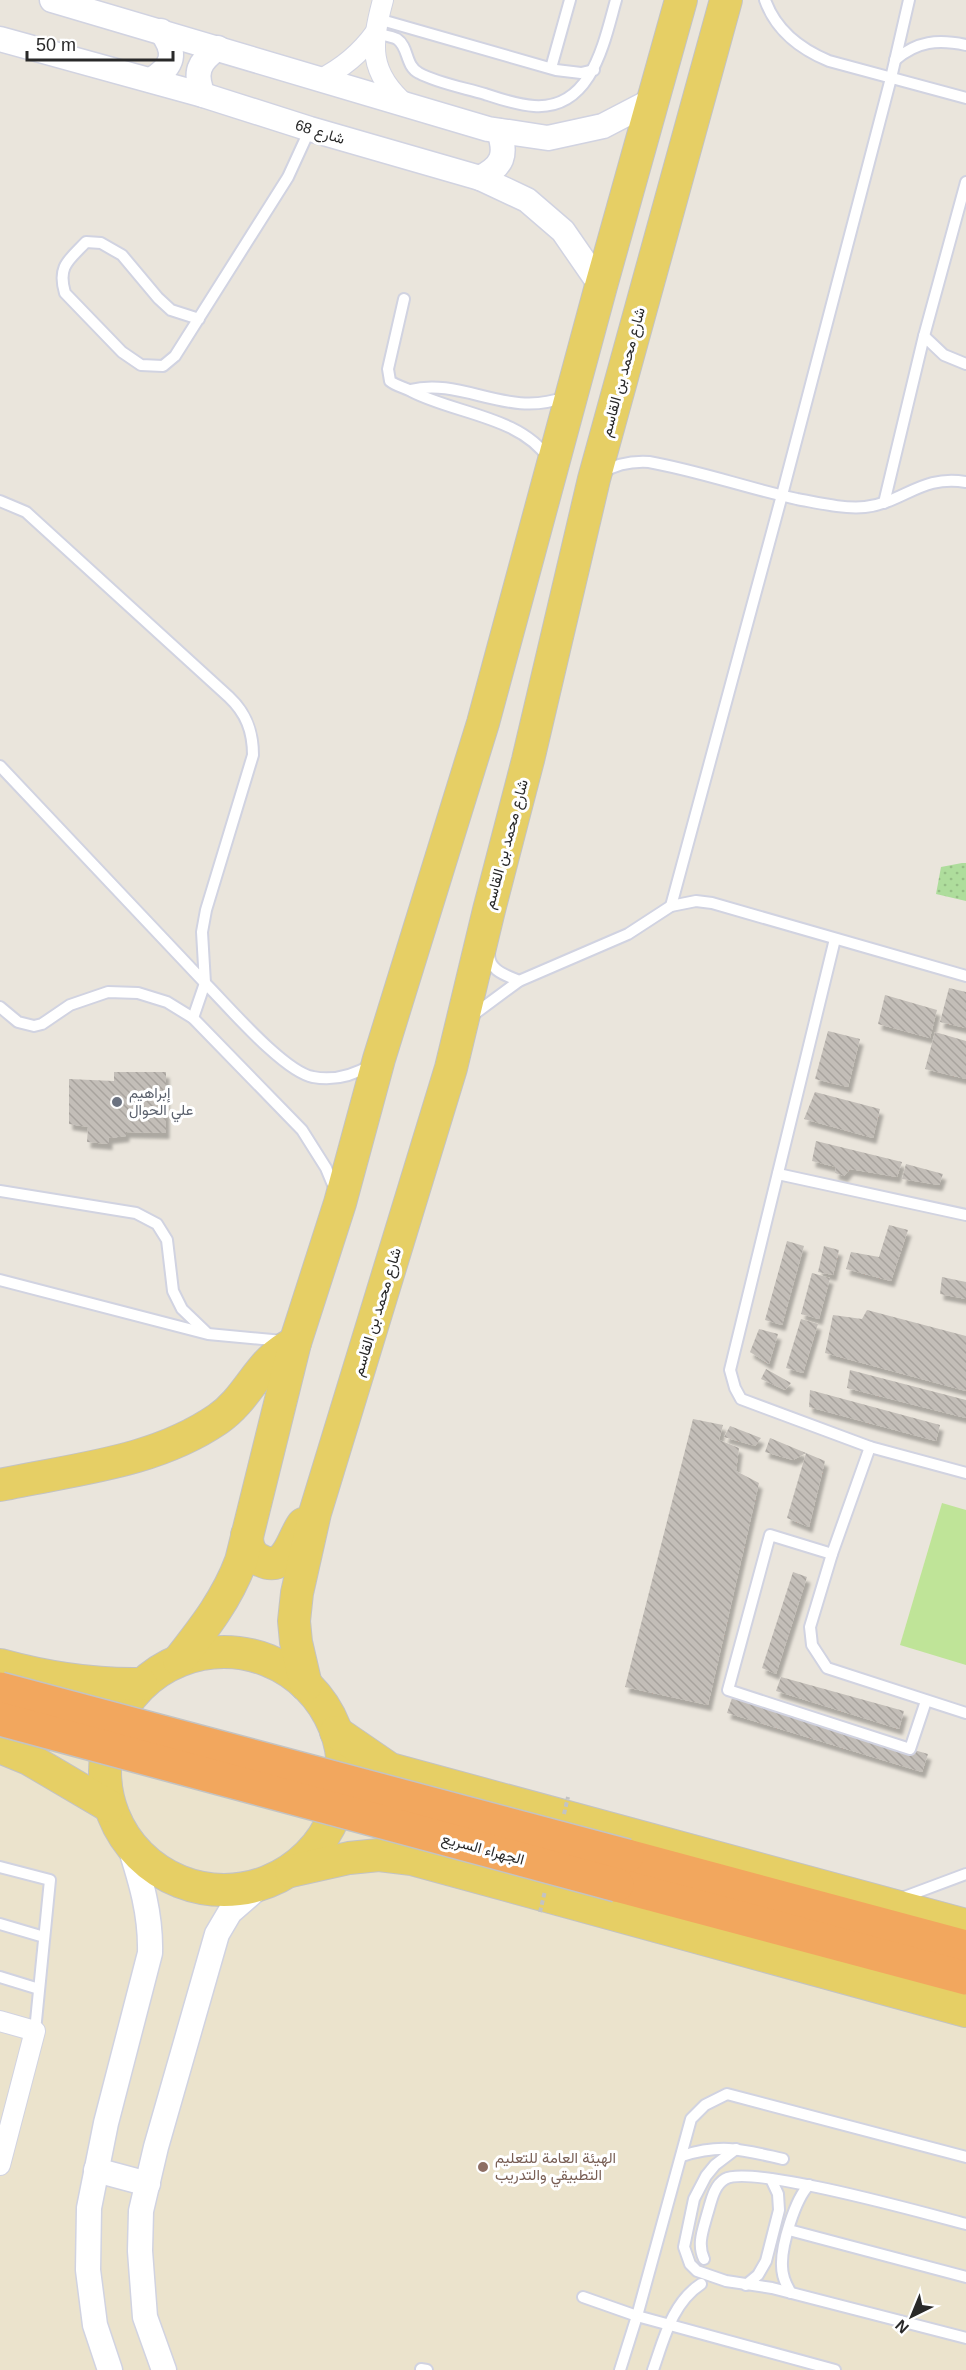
<svg xmlns="http://www.w3.org/2000/svg" width="966" height="2370" viewBox="0 0 966 2370" font-family="Arial,Vazirmatn,sans-serif">
<defs>
<pattern id="grass-dots" width="8" height="8" patternUnits="userSpaceOnUse" patternTransform="scale(1.5)"><rect width="8" height="8" fill="#aedd9c"/><path d="M2 2h.1M6 6h.1" fill="none" stroke="#96be86" stroke-width="1.8" stroke-linecap="round"/></pattern>
<pattern id="building-back-hatch" width="6" height="6" patternUnits="userSpaceOnUse" patternTransform="scale(1.5)"><rect width="6" height="6" fill="#c3beb8"/><path d="M-1 5l2 2M0 0l6 6M5-1l2 2" fill="none" stroke="#a8a39e"/></pattern>
<filter id="shadow"><feDropShadow dx="3.5" dy="6" stdDeviation="1.5" flood-color="#0004"/></filter>
</defs>
<rect width="100%" height="100%" fill="#eae5dc"/>
<polygon fill="#ebe3cc" points="0,1699 966,1963 966,2370 0,2370"/>
<polygon fill="url(#grass-dots)" points="962,863 966,863 966,901 936,894 941,867"/>
<polygon fill="#bfe498" points="942,1503 966,1510 966,1665 900,1645"/>
<g fill="url(#building-back-hatch)" filter="url(#shadow)">
<polygon points="949,988 966,992 966,1028 940,1022"/>
<polygon points="885,995 937,1010 930,1038 878,1024"/>
<polygon points="828,1031 860,1039 848,1087 815,1079"/>
<polygon points="935,1032 966,1041 966,1079 925,1069"/>
<polygon points="114,1072 166,1072 166,1133 126,1132 126,1136 109,1138 109,1144 87,1142 88,1127 69,1124 69,1079 114,1081"/>
<polygon points="815,1092 880,1109 873,1138 804,1119"/>
<polygon points="816,1141 902,1162 897,1177 850,1169 844,1176 835,1173 836,1167 812,1161"/>
<polygon points="906,1164 943,1174 939,1185 902,1179"/>
<polygon points="889,1225 908,1230 891,1281 846,1269 851,1252 879,1257"/>
<polygon points="787,1241 804,1246 782,1325 765,1320"/>
<polygon points="824,1246 839,1250 833,1275 818,1272"/>
<polygon points="812,1273 830,1278 819,1319 801,1314"/>
<polygon points="942,1277 966,1282 966,1299 940,1294"/>
<polygon points="867,1310 966,1336 966,1391 825,1353 833,1315 862,1319"/>
<polygon points="801,1319 818,1324 803,1373 786,1368"/>
<polygon points="759,1329 778,1334 769,1364 750,1352"/>
<polygon points="766,1369 791,1383 785,1390 761,1379"/>
<polygon points="850,1370 966,1400 966,1418 847,1388"/>
<polygon points="810,1390 940,1425 936,1441 809,1407"/>
<polygon points="693,1419 723,1425 719,1440 739,1448 736,1471 759,1483 708,1705 625,1687"/>
<polygon points="730,1426 761,1438 755,1446 724,1437"/>
<polygon points="770,1438 825,1461 809,1527 787,1518 806,1453 793,1460 765,1452"/>
<polygon points="793,1572 807,1577 776,1674 762,1668"/>
<polygon points="781,1677 904,1711 899,1729 776,1691"/>
<polygon points="732,1698 928,1754 922,1772 727,1713"/>
</g>
<g fill="none" stroke-linecap="round" stroke-linejoin="round">
<g stroke="#d1d3e1" stroke-width="14">
<g id="service">
<path d="M765,0C776,31 800,49 829,61L966,98"/>
<polyline points="378,19 556,70 581,73 594,70"/>
<path d="M375,33C382,35 391,36 397,39C409,47 405,66 419,73C437,83 465,88 485,94C500,99 517,105 534,106C592,110 604,42 616,0"/>
<path d="M895,60C917,41 938,39 966,45"/>
<polyline points="551,68 570,0"/>
<path d="M404,299L388,369L390,381C396,386 404,387 411,391C455,414 520,416 549,459"/>
<path d="M199,319L171,310L158,298L122,255L101,243L86,242C69,260 57,266 65,293L122,352L141,365L163,366L175,356L288,177L310,129"/>
<polyline points="924,336 944,355 966,364"/>
<path d="M410,390C463,377 507,419 565,397"/>
<path d="M602,473C616,464 632,461 649,462C699,471 747,488 797,499C819,503 843,509 865,507C903,503 922,474 966,482"/>
<path d="M0,501L26,512L229,697C246,713 253,731 253,755L206,910L202,932L205,983L0,766"/>
<polyline points="884,503 924,336 966,182"/>
<polyline points="671,906 782,495 891,78 909,0"/>
<polyline points="835,939 730,1370 735,1388 741,1399 870,1447 966,1473"/>
<path d="M489,954C489,971 506,975 519,981"/>
<polyline points="0,1007 18,1022 34,1026 42,1024 70,1005 108,992 138,993 167,1002 193,1018 302,1130 326,1168 336,1192"/>
<polyline points="473,1015 519,981 628,934 671,906 696,901 712,903 966,976"/>
<path d="M193,1018L205,983C227,1005 284,1072 313,1077C333,1081 354,1075 371,1065"/>
<polyline points="778,1174 966,1215"/>
<polyline points="0,1191 136,1213 157,1224 167,1240 173,1291 182,1309 206,1332"/>
<polyline points="0,1280 208,1334 283,1341"/>
<polyline points="870,1447 832,1554 810,1627 812,1645 827,1668 966,1713"/>
<polyline points="832,1554 770,1535 728,1690 910,1749 926,1701"/>
<polyline points="0,1867 50,1880 35,2031"/>
<polyline points="899,1899 966,1874"/>
<polyline points="0,1924 44,1937"/>
<polyline points="0,1977 39,1989"/>
<polyline points="736,2149 715,2165 706,2176 694,2199 684,2247 690,2264 697,2271 726,2281 772,2288 966,2338"/>
<path d="M682,2156C723,2143 743,2150 783,2159"/>
<polyline points="789,2230 966,2277"/>
<path d="M704,2259C697,2244 703,2230 707,2215C711,2203 713,2186 725,2179C750,2164 928,2214 966,2224"/>
<polyline points="746,2285 758,2275 766,2261 779,2210 778,2194 771,2179"/>
<path d="M791,2293C786,2285 782,2276 782,2266C781,2246 795,2199 809,2185"/>
<polyline points="583,2297 637,2316 835,2370"/>
<polyline points="421,2369 427,2370"/>
<polyline points="620,2370 637,2316 691,2119 705,2105 727,2094 966,2157"/>
<path d="M653,2370C664,2339 672,2303 701,2284"/>
</g>
</g>
<g stroke="#d1d3e1" stroke-width="22">
<g id="minor">
<path d="M383,0C371,45 368,72 406,105"/>
<path d="M319,80C343,68 360,54 375,33"/>
<polyline points="0,2021 35,2031 0,2165"/>
</g>
</g>
<g stroke="#d1d3e1" stroke-width="27">
<g id="tertiary">
<polyline points="52,0 488,129 548,138 603,126 653,100"/>
<polyline points="0,39 203,95 310,129 480,178 527,200 563,231 601,286"/>
<path d="M151,80C174,66 177,53 161,31"/>
<path d="M203,95C194,73 198,62 218,48"/>
<path d="M480,178C503,166 507,155 499,131"/>
<polyline points="96,2170 148,2184"/>
<path d="M110,2370L95,2325L88,2270L89,2208L106,2123L150,1953C151,1914 141,1881 129,1844"/>
<polyline points="164,2370 145,2317 140,2251 141,2211 156,2147 217,1934 230,1912 261,1885"/>
</g>
</g>
<g stroke="#c3c3c3" stroke-width="34">
<g id="primary">
<path d="M0,1485C74,1469 154,1463 218,1419C250,1397 259,1359 295,1343"/>
<path d="M247,1535C247,1544 249,1554 258,1559C287,1576 292,1538 303,1524"/>
<circle cx="224" cy="1771" r="119"/>
<path d="M179,1660C204,1628 227,1599 241,1561L295,1343L340,1203L379,1059L483,723L601,286L681,0"/>
<path d="M0,1665C47,1678 93,1685 141,1684"/>
<polyline points="306,1685 296,1642 294,1621 297,1593 315,1513 451,1068 489,910 528,760 594,479 726,0"/>
<polyline points="336,1732 390,1769 966,1925"/>
<polyline points="0,1747 29,1759 109,1806"/>
<polyline points="291,1871 349,1858 379,1855 412,1859 966,2011"/>
</g>
</g>
<g stroke="#c3c3c3" stroke-width="36">
<g id="motorway">
<polyline points="627,1856 966,1947"/>
<polyline points="617,1885 966,1978"/>
</g>
</g>
<use href="#service" stroke="#fff" stroke-width="10"/>
<use href="#minor" stroke="#fff" stroke-width="20"/>
<use href="#tertiary" stroke="#fff" stroke-width="24"/>
<use href="#primary" stroke="#e6cf65" stroke-width="32"/>
<use href="#motorway" stroke="#f2a75e" stroke-width="33"/>
<g stroke="#c3c3c3" stroke-width="36" stroke-linecap="butt">
<g id="motorway-bridge">
<polyline points="0,1689 627,1856"/>
<polyline points="0,1719 617,1885"/>
</g>
</g>
<g stroke="#c3c3c3" stroke-width="4" stroke-dasharray="4.5 3" stroke-linecap="butt">
<polyline points="564,1814 568,1797"/>
<polyline points="540,1912 545,1891"/>
</g>
<use href="#motorway-bridge" stroke="#f2a75e" stroke-width="33"/>
</g>
<circle fill="#6b7280" stroke="#fff" stroke-width="2" cx="117" cy="1102" r="6"/>
<circle fill="#8d6e63" stroke="#fff" stroke-width="2" cx="483" cy="2167" r="6"/>
<g text-anchor="middle" stroke-width="6" stroke-linejoin="round" paint-order="stroke">
<g font-size="15" fill="#292929" stroke="#fff">
<text transform="translate(320 132) rotate(17)" y="5">شارع 68</text>
<text transform="translate(623 372) rotate(-75)" y="5">شارع محمد بن القاسم</text>
<text transform="translate(506 844) rotate(-75)" y="5">شارع محمد بن القاسم</text>
<text transform="translate(377 1312) rotate(-73)" y="5">شارع محمد بن القاسم</text>
<text transform="translate(483 1849) rotate(15)" y="5">الجهراء السريع</text>
</g>
<g font-size="15" fill="#5b616d" stroke="#fff" text-anchor="start">
<text x="129" y="1098">إبراهيم<tspan x="129" dy="17">علي الحوال</tspan></text>
</g>
<g font-size="15" fill="#785e54" stroke="#fff" text-anchor="start">
<text x="495" y="2163">الهيئة العامة للتعليم<tspan x="495" dy="17">التطبيقي والتدريب</tspan></text>
</g>
</g>
<g transform="translate(912 2316) rotate(223)" stroke="#ffffff" stroke-width="4.5" paint-order="stroke">
<path d="M0-4.5L10 22L0 15L-10 22Z" fill="#292929"/>
<text y="-9" font-size="16" font-weight="bold" text-anchor="middle" fill="#292929">N</text>
</g>
<path d="M27 51v9h146v-9" fill="none" stroke="#292929" stroke-width="3"/>
<text x="36" y="51" font-size="18" fill="#292929" stroke="#ffffff" stroke-width="4.5" paint-order="stroke">50 m</text>
</svg>
